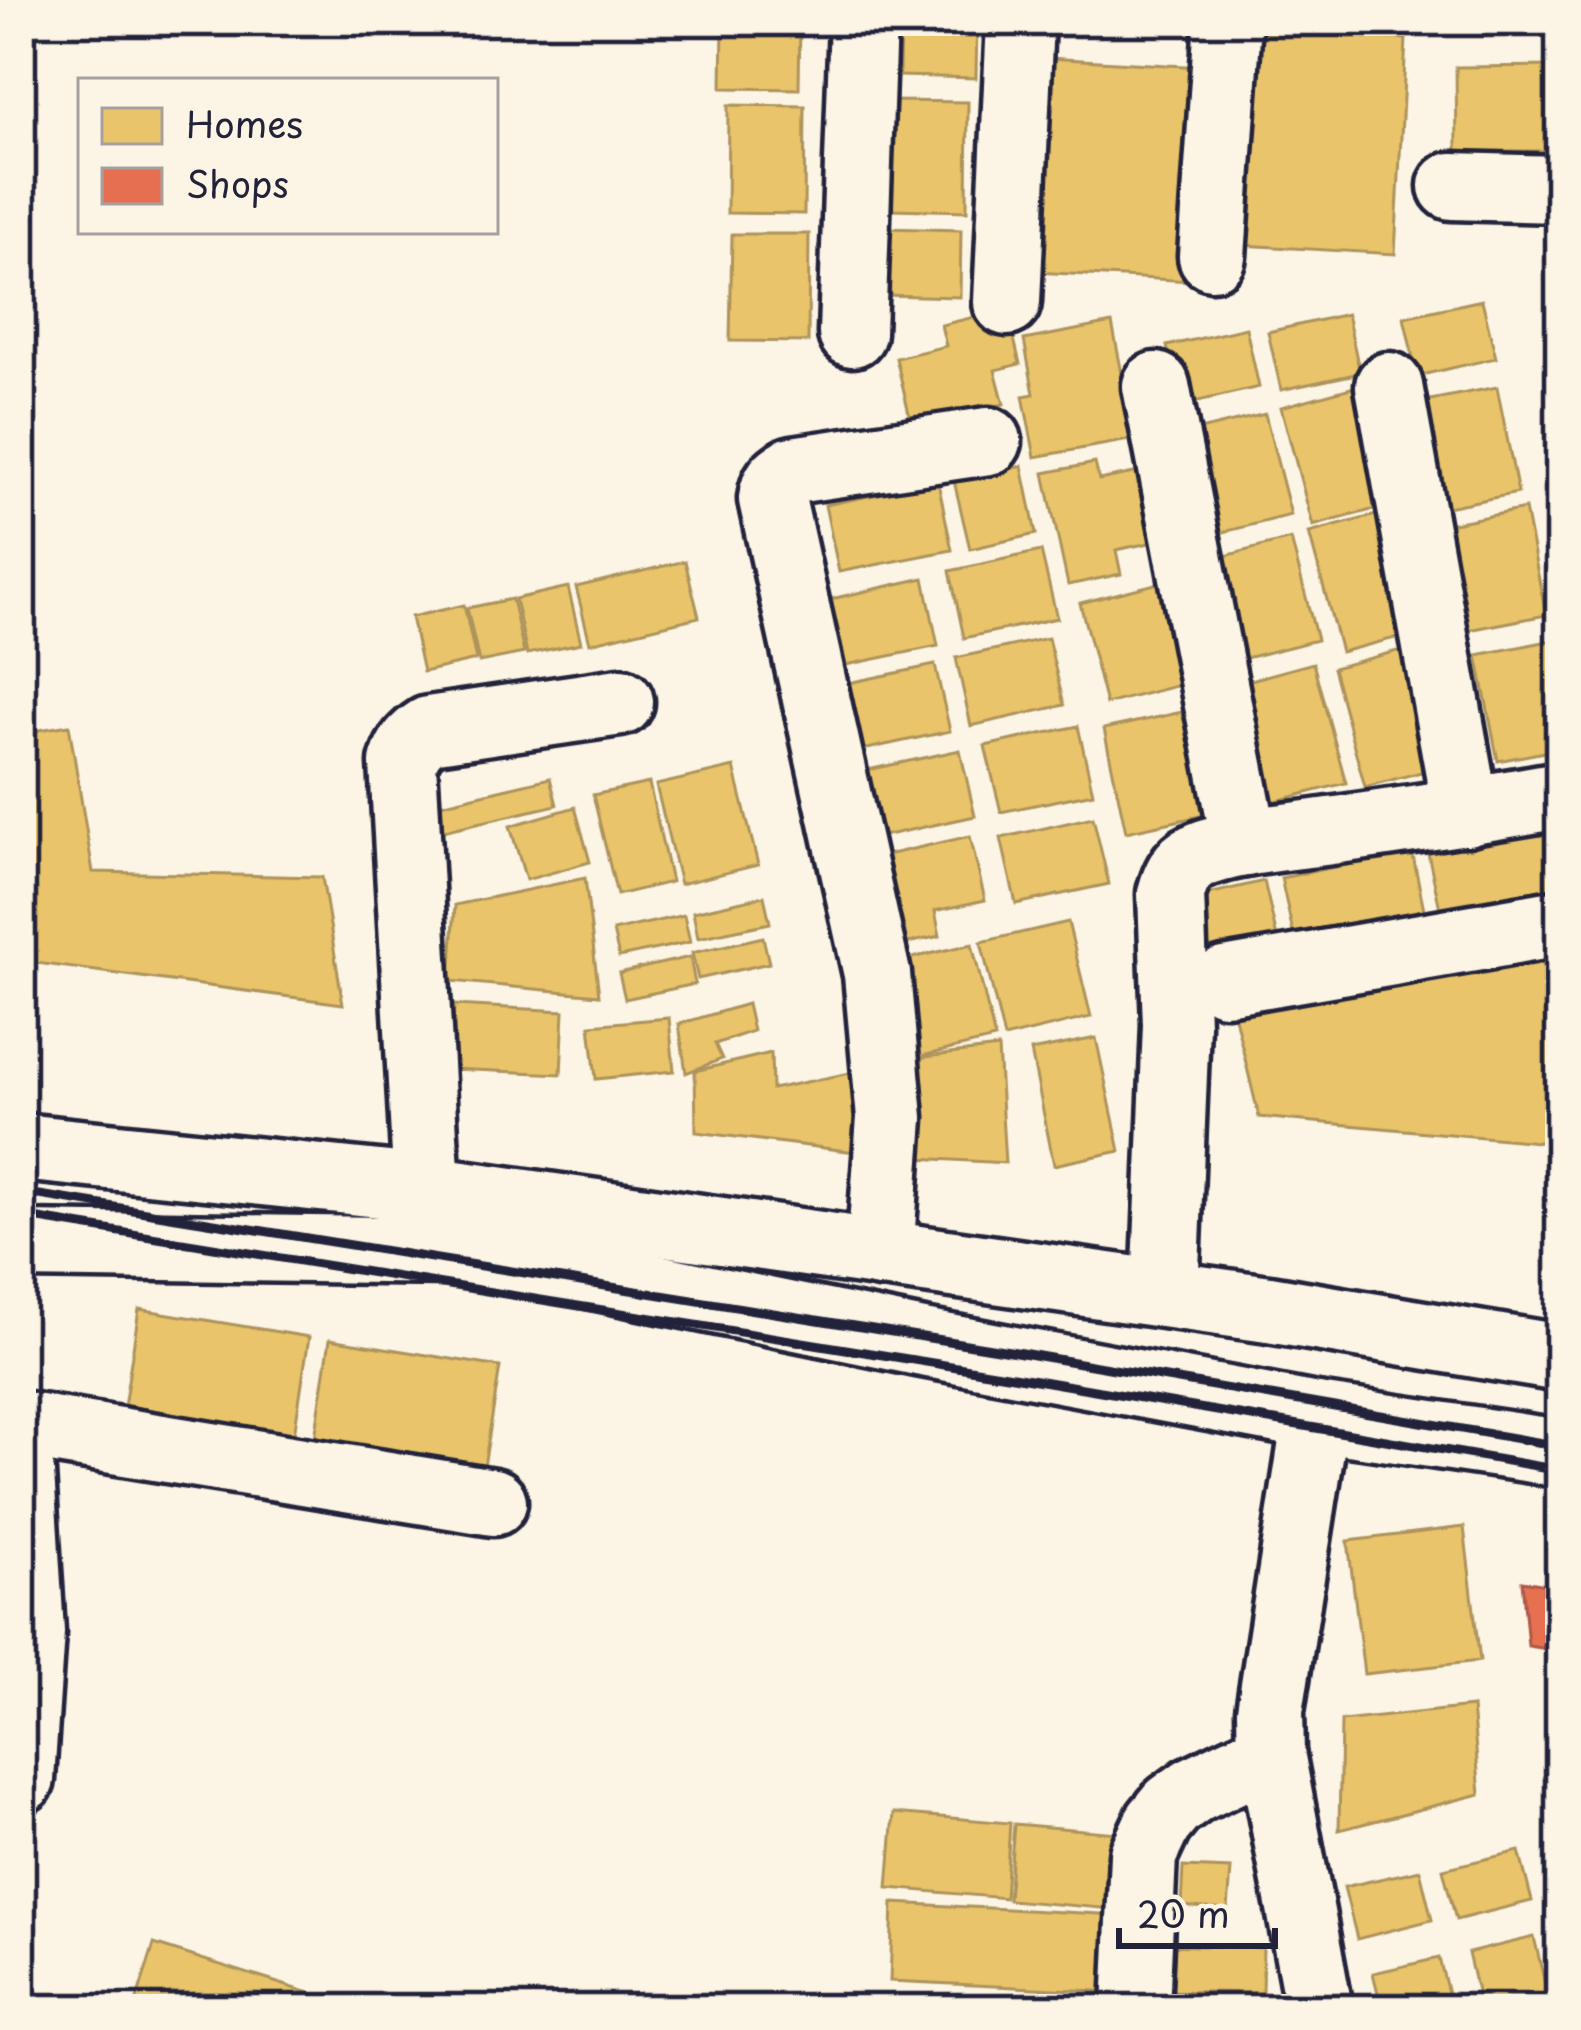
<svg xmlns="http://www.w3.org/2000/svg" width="1581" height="2030" viewBox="0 0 1581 2030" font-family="'Playpen Sans',sans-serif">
<rect width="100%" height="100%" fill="#fcf5e5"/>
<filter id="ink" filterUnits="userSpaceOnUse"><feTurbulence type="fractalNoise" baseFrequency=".00833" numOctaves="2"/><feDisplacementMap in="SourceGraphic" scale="24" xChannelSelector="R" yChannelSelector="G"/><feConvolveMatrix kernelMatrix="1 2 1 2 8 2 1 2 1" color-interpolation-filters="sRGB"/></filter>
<g filter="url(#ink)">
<g fill="#e9c46a" stroke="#ad935c" stroke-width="3">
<polygon points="723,21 800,21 799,89 722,88"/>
<polygon points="900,21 977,21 976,78 899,76"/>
<polygon points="1234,30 1406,39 1395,254 1223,244"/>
<polygon points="1030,57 1201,67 1190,281 1019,271"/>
<polygon points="1560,66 1560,151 1457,151 1456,67"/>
<polygon points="891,101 968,102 967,211 890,209"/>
<polygon points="728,105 805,106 804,214 727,213"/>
<polygon points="884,228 961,230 960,297 882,295"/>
<polygon points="732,234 809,234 808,342 730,341"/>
<polygon points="1482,300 1496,358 1417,376 1404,317"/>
<polygon points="1007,309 1020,364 995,370 1004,404 912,426 896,358 946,346 941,325"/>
<polygon points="1347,314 1360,373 1281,390 1268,332"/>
<polygon points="1112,323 1135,439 1035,457 1023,396 1034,394 1024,340"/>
<polygon points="1246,328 1259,387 1181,405 1167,346"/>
<polygon points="1358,386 1390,505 1313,526 1281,407"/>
<polygon points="1497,387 1518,493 1442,508 1420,402"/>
<polygon points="1265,414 1291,515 1212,535 1187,433"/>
<polygon points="1095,463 1099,480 1139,472 1154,542 1116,550 1121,574 1068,585 1044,473"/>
<polygon points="1022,466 1036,534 970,549 954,481"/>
<polygon points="938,482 952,550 839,572 825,505"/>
<polygon points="1525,509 1546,615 1469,630 1448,524"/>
<polygon points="1387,512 1419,632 1341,652 1309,533"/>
<polygon points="1291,539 1317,640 1238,660 1213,559"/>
<polygon points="1041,551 1057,618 964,638 950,571"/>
<polygon points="685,561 699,617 590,643 576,587"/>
<polygon points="924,578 938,646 846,665 831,599"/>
<polygon points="1159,583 1184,684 1106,704 1080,603"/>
<polygon points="568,587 581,643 527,654 515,599"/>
<polygon points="512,599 524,653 479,662 467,608"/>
<polygon points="464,605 476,660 423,672 411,617"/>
<polygon points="1048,638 1064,705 971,726 956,658"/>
<polygon points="1554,640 1560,672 1560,749 1498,761 1477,655"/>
<polygon points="1412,647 1444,766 1365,787 1333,668"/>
<polygon points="1313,663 1346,783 1268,803 1236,684"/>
<polygon points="935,665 950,731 858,751 843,684"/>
<polygon points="1182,712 1205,815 1126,832 1104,729"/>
<polygon points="69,725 93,872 322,877 343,1004 21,961 21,733"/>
<polygon points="1078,726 1093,793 1001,812 985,746"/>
<polygon points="960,750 975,816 883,836 868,770"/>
<polygon points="734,767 758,865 680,884 656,785"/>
<polygon points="550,778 557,805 438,832 432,806"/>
<polygon points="649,783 671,882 617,895 593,795"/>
<polygon points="575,807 590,862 526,880 510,826"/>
<polygon points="1093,817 1109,884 1016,904 1001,838"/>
<polygon points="1558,818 1560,894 1442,918 1426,844"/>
<polygon points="970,836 985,900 935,911 940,936 885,948 882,856"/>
<polygon points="1412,851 1427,924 1297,951 1281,878"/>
<polygon points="585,878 599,995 450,981 455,905"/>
<polygon points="1264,881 1279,946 1207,963 1191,898"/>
<polygon points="764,896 770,923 698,938 693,912"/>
<polygon points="684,915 690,942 619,957 613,931"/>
<polygon points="1068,922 1091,1017 1004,1038 981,942"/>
<polygon points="1560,930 1560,1144 1259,1117 1233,1009"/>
<polygon points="763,937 769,963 698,979 692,953"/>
<polygon points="972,944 995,1039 909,1059 886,964"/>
<polygon points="690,957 695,984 625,999 619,973"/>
<polygon points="747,1004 753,1031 715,1044 722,1059 686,1073 679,1024"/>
<polygon points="454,1005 564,1011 561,1074 451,1069"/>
<polygon points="669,1018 674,1071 596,1079 590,1025"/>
<polygon points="1096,1038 1120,1151 1054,1165 1031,1051"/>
<polygon points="998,1048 1005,1163 917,1158 909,1059"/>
<polygon points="771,1053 772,1089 875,1068 864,1153 696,1132 695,1071"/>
<polygon points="139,1309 309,1337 292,1448 122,1420"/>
<polygon points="330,1339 500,1367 482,1479 313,1451"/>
<polygon points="1464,1527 1480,1661 1364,1674 1348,1541"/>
<polygon points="1472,1707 1480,1794 1339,1830 1341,1721"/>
<polygon points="894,1813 1010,1823 1005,1898 888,1888"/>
<polygon points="1014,1824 1130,1834 1124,1910 1008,1900"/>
<polygon points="1519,1851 1532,1901 1456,1920 1443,1869"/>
<polygon points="1183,1867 1231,1869 1228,1910 1181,1906"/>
<polygon points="1420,1870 1432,1920 1357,1939 1344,1887"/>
<polygon points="893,1903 1119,1915 1117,1992 890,1981"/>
<polygon points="1534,1937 1551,2009 1481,2009 1468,1953"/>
<polygon points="154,1944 316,1995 312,2009 134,2009"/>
<polygon points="1165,1945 1263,1948 1262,1993 1164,1991"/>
<polygon points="1439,1958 1452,2009 1382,2009 1373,1973"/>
</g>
<polygon fill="#e76f51" stroke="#ac584a" stroke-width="3" points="1522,1581 1560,1587 1560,1651 1528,1646"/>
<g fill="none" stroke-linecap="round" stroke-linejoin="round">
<g stroke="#22223b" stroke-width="75">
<g id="minor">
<polyline points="1452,186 1560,189"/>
<polyline points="1212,256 1228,21"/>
<polyline points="1007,302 1020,21"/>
<polyline points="852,333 863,21"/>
<polyline points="1156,386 1245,843"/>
<polyline points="1389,386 1466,812"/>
<polyline points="1225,981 1560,923"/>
<polyline points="21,1147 427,1189 1269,1309 1560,1358"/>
<path d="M427,1189L403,763C408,747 415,739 429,730L620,702"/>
<polyline points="21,1245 452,1251 579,1272 923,1343 1316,1417 1560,1453"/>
<path d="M880,1254L890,1118L877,974L772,499C774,483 779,478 793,470L988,441"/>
<path d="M1165,1294L1176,1025L1171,894C1175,879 1181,864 1196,857C1226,842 1288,837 1323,832C1402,821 1481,809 1560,795"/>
<polyline points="1316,1417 1270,1711 1271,1753 1319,2009"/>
<polyline points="21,1425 493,1502"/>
<polyline points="21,1473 31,1632 21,1779"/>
<polyline points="1136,2009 1143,1855 1158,1823 1172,1806 1194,1790 1271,1753"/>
</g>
</g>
<use href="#minor" stroke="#fcf5e5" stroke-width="66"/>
<g stroke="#22223b" stroke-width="9">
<polyline points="21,1192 1016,1352 1560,1446"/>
<polyline points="21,1216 1013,1376 1560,1470"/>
</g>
</g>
</g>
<rect width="1581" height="2030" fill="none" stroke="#fcf5e5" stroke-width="72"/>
<rect x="36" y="36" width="1509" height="1958" fill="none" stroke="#22223b" stroke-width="4.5" filter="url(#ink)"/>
<rect x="78" y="78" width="420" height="156" fill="#fcf5e5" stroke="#a5a1a1" stroke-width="3"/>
<rect x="102" y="108" width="60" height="36" fill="#e9c46a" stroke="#a5a1a1" stroke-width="3"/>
<text x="186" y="138" font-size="36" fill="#22223b">Homes</text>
<rect x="102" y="168" width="60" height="36" fill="#e76f51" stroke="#a5a1a1" stroke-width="3"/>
<text x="186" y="198" font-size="36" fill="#22223b">Shops</text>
<path d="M1119 1928v18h156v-18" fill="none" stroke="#22223b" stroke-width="6"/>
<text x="1137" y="1928" font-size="36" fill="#22223b" stroke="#fcf5e5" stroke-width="9" paint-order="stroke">20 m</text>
</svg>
